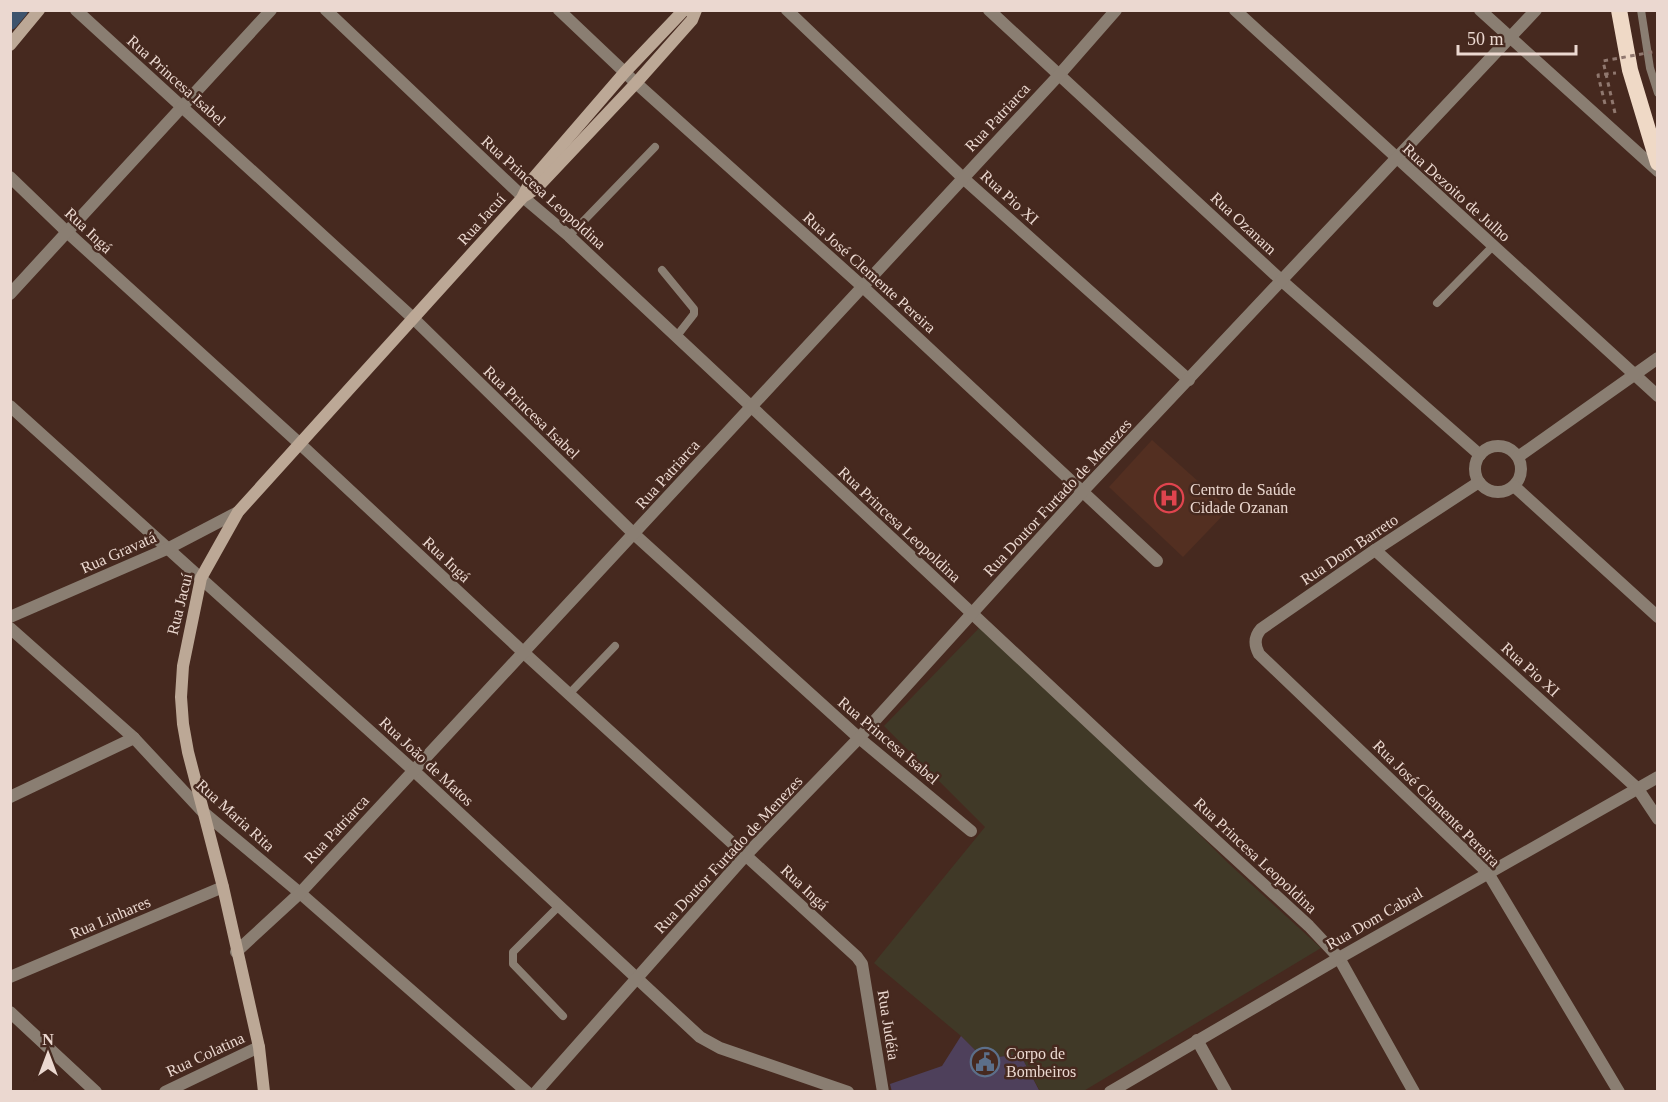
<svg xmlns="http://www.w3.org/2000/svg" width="1668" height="1102" viewBox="0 0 1668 1102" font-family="'Times New Roman',serif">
<rect width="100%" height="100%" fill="#46291f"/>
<polygon fill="#532f21" points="1152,440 1229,509 1183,557 1109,487"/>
<polygon fill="#403927" points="982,625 1108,743 1228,863 1321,948 1082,1092 1040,1091 1020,1054 984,1059 961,1036 874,963 985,827 884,726"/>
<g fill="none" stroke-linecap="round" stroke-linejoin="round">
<polyline stroke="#3e546d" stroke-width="16" points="10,22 20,10"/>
</g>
<polygon fill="#4e405b" points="961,1036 984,1059 1020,1054 1040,1092 892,1092 890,1084 942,1066"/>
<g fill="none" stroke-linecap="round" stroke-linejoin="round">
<g stroke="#90786f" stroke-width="3" stroke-dasharray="4.5 4.5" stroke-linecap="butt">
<polyline points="1657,10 1658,12"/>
<polyline points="1605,104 1598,75 1616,73"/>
</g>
<g stroke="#8a7e72" stroke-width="8">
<polyline points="1641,10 1650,68 1658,93"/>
<polyline points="569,236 655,147"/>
<polyline points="662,270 694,309 694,314 676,337"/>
<polyline points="1437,303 1493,246"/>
<polyline points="569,694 615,646"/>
<polyline points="559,906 513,952 513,964 563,1016"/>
</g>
<g stroke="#8a7e72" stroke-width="12">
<polyline points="76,10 414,319 634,534 859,738 971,831"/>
<polyline points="326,10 523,197 569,236 1150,780 1309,926 1339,958 1414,1092"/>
<polyline points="559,10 636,83 863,287 1157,561"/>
<polyline points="787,10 963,178 1189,380"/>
<polyline points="989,10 1282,281 1480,455"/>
<polyline points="1235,10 1658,396"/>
<polyline points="1480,10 1658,171"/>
<polyline points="10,177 67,232 299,443 523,652 857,957 862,964 883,1092"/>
<polyline points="10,294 271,10"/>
<polyline points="10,406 413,770 700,1037 720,1048 848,1092"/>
<circle cx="1498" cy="469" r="23"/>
<polyline points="1518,457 1658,358"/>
<path d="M1479,482L1375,550L1261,629C1254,637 1254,645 1259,654L1488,873L1619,1092"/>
<polyline points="1514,486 1658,617"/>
<polyline points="1375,550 1638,789 1658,819"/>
<polyline points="10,617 169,548 238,512"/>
<polyline points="10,628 134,738 202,811 300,893 527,1092"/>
<polyline points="10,797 134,738"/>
<polyline points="236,952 300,893 1059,75 1116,10"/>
<polyline points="10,977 223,887"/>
<polyline points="1197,1040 1226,1092"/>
<polyline points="165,1092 259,1047"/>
<polyline points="536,1092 746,855 859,738 1083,491 1536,10"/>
<polyline points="1110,1092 1339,958 1658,777"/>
</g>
<polyline stroke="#8a7e72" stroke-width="12" points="10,1012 96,1092"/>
<g stroke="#bca896" stroke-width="12">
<polyline points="10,45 39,10"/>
<polyline points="523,196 530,182 625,72 683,11 687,10"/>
<polyline points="264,1092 259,1047 223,887 188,752 183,724 181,697 183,666 201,578 238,512 523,197 536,189 636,83 692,20 696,10"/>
</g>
<polyline stroke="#efd9c6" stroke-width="16" points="1619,10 1630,70 1658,163"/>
<polyline stroke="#90786f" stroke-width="3" stroke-dasharray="4.5 4.5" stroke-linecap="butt" points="1615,113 1603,61 1658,51"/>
</g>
<defs>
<g id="hospital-ring" transform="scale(1.5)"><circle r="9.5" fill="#46291f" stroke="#e0444e" stroke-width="1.5"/><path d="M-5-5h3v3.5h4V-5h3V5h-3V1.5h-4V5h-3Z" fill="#e0444e"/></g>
<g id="civic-ring" transform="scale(1.5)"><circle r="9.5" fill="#46291f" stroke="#5c6f8a" stroke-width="1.5"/><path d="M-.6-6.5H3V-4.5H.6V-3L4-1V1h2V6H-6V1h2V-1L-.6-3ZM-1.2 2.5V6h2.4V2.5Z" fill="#5c6f8a"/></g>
</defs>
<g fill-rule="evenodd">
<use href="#hospital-ring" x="1169" y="498"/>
<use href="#civic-ring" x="985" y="1062"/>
</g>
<g text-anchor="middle" stroke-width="5" stroke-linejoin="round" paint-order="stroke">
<g font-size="16" fill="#ebd8d0" stroke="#46291f">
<text transform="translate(177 80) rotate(42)" y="6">Rua Princesa Isabel</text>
<text transform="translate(997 117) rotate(-47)" y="6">Rua Patriarca</text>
<text transform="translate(544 192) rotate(42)" y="6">Rua Princesa Leopoldina</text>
<text transform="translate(1457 192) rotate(42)" y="6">Rua Dezoito de Julho</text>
<text transform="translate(1010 197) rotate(42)" y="6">Rua Pio XI</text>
<text transform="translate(481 219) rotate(-48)" y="6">Rua Jacuí</text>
<text transform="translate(1244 223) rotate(43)" y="6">Rua Ozanam</text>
<text transform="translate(89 230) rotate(43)" y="6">Rua Ingá</text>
<text transform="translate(870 272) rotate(42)" y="6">Rua José Clemente Pereira</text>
<text transform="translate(532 412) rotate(44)" y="6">Rua Princesa Isabel</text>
<text transform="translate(667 474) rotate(-48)" y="6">Rua Patriarca</text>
<text transform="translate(1057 497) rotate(-47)" y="6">Rua Doutor Furtado de Menezes</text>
<text transform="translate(900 524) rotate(43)" y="6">Rua Princesa Leopoldina</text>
<text transform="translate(1349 549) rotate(-34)" y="6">Rua Dom Barreto</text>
<text transform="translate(118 552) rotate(-24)" y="6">Rua Gravatá</text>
<text transform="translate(447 559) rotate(43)" y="6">Rua Ingá</text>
<text transform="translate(179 604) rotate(-76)" y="6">Rua Jacuí</text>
<text transform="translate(1531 669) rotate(42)" y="6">Rua Pio XI</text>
<text transform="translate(889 740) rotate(40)" y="6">Rua Princesa Isabel</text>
<text transform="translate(427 761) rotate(43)" y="6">Rua João de Matos</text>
<text transform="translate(1437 803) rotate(45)" y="6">Rua José Clemente Pereira</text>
<text transform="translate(236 815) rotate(42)" y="6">Rua Maria Rita</text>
<text transform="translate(336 829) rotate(-47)" y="6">Rua Patriarca</text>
<text transform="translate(728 854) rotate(-47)" y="6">Rua Doutor Furtado de Menezes</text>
<text transform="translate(1256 855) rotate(43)" y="6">Rua Princesa Leopoldina</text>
<text transform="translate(805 887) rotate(43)" y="6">Rua Ingá</text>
<text transform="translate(110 917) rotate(-23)" y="6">Rua Linhares</text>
<text transform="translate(1374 918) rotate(-30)" y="6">Rua Dom Cabral</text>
<text transform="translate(889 1025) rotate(81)" y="6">Rua Judéia</text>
<text transform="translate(205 1054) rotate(-25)" y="6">Rua Colatina</text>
</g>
<g font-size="16" fill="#ebd8d0" stroke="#46291f" text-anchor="start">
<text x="1190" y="495">Centro de Saúde<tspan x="1190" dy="18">Cidade Ozanan</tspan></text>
<text x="1006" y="1059">Corpo de<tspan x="1006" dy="18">Bombeiros</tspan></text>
</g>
</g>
<rect width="1668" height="1102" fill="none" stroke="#ebd8d0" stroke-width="24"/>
<g transform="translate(48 1054)" stroke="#46291f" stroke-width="4.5" paint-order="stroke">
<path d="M0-4.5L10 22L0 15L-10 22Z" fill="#ebd8d0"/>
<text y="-9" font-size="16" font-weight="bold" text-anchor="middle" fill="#ebd8d0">N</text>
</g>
<path d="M1458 45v9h118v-9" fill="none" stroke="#ebd8d0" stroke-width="3"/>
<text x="1467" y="45" font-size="18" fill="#ebd8d0" stroke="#46291f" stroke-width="4.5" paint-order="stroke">50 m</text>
</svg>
